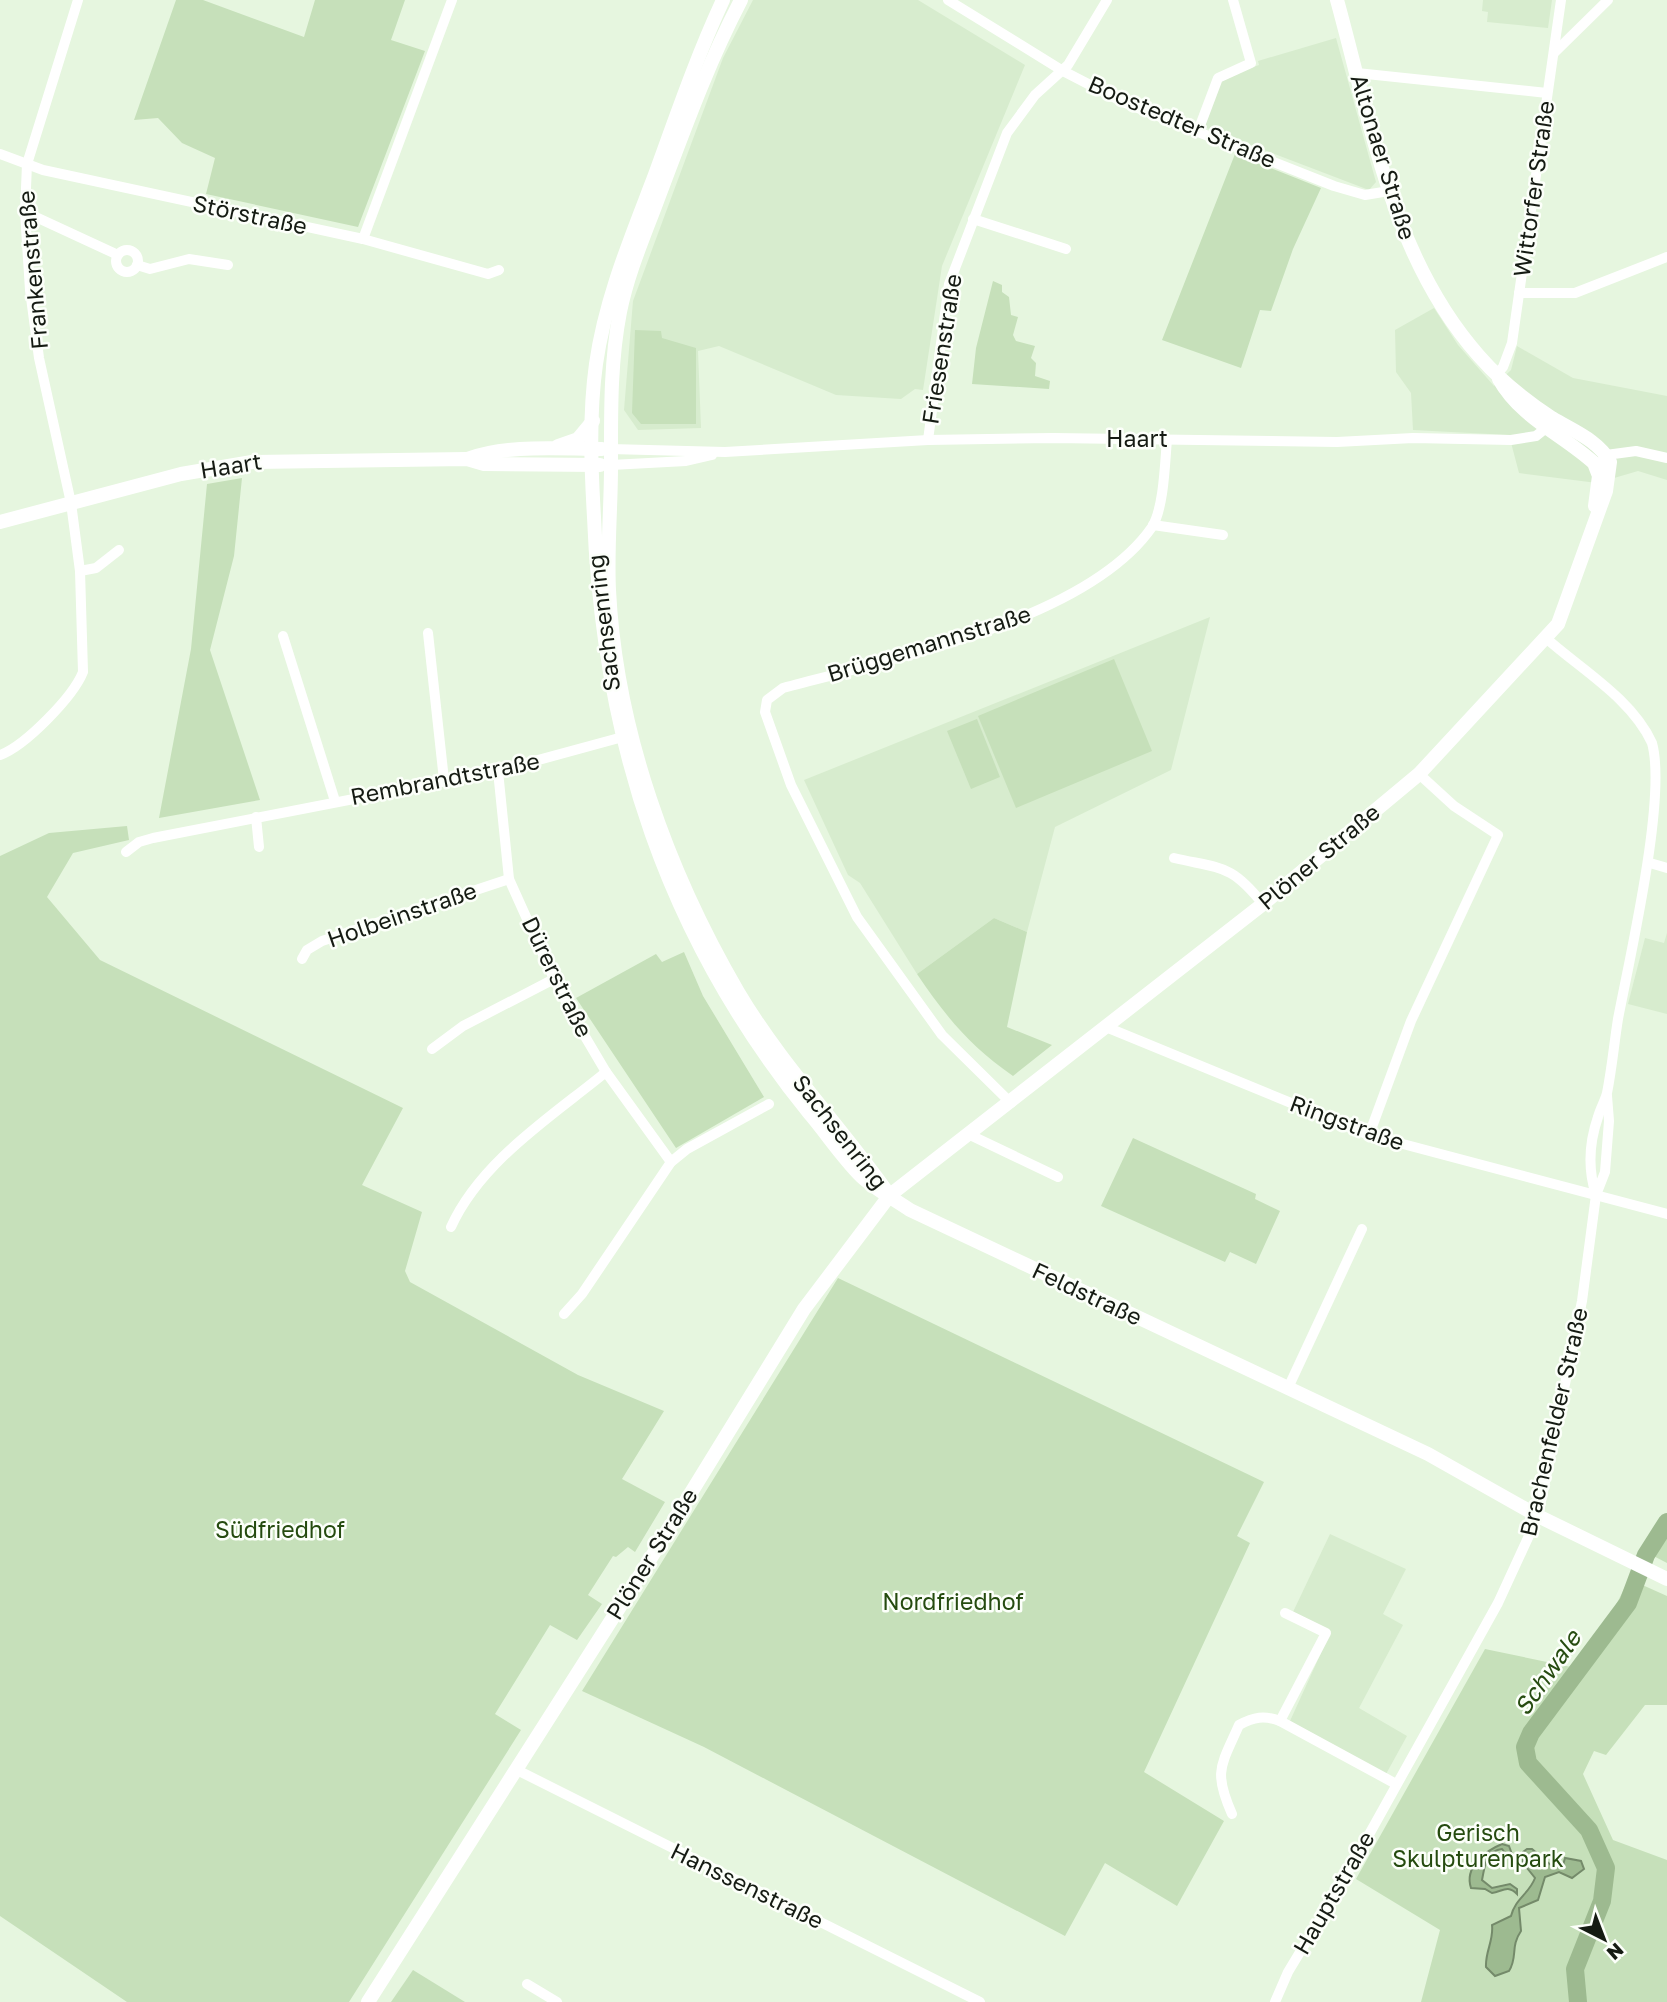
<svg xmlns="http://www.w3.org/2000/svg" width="1667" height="2002" viewBox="0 0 1667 2002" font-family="'Golos Text',sans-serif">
<rect width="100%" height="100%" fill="#e6f6df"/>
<g fill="#d7ecce">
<polygon points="753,0 918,0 1025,65 942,266 923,390 915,389 901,399 836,395 719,346 698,351 701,428 638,430 624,410 633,301 723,58"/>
<polygon points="1483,0 1552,0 1548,28 1487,22 1488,12 1482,11"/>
<polygon points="1336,38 1376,182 1369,190 1204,127 1221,82 1227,76 1259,65 1258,61"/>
<polygon points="1434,308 1458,345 1494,386 1511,370 1517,346 1573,378 1667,396 1667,480 1638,471 1597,483 1519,473 1509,435 1413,430 1411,393 1396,372 1395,330"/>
<polygon points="1210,617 1171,770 1055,827 1027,932 994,918 917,974 860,883 848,875 804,780"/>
<polygon points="1667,933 1667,1014 1628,1004 1645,938 1664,943"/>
<polygon points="1330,1534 1406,1569 1383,1614 1403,1625 1359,1708 1407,1736 1386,1774 1290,1721 1331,1631 1293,1612"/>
</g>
<g fill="#c6e0ba">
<polygon points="176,0 203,0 304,37 315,0 405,0 391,40 425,51 358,227 206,194 215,158 182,143 158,118 134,120"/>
<polygon points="1235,154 1321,188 1293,249 1271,311 1260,310 1241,368 1162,340"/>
<polygon points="993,281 1002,285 1002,292 1009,297 1011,315 1018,317 1013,335 1016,341 1035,346 1031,358 1036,363 1035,376 1050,381 1049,389 972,384 976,348"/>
<polygon points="635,330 661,331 662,338 696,348 696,424 641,424 632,413"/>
<polygon points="242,478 234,556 210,650 260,800 159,818 191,649 207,484"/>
<polygon points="1114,659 1152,751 1016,808 978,716"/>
<polygon points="977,719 1000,777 971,789 947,731"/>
<polygon points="127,826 129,840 73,853 47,897 100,960 403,1108 362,1185 422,1212 405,1271 410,1282 578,1375 664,1411 622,1479 665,1502 635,1552 628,1547 616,1557 613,1556 588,1595 602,1604 577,1640 550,1625 495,1714 521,1730 349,2002 127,2002 0,1916 0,856 49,833"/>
<path d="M994,918L1027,932L1007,1027L1052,1045L1013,1076C970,1046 946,1017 917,974Z"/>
<polygon points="684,952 703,996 764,1097 676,1148 576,998 656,954 662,962"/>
<polygon points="1133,1138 1256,1194 1255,1199 1280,1211 1256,1264 1230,1252 1225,1262 1101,1206"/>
<polygon points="838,1278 1264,1482 1237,1536 1250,1543 1144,1772 1224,1821 1177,1906 1105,1863 1065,1936 704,1747 582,1691"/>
<polygon points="1667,1515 1667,1563 1642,1550"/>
<polygon points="1629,1579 1667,1596 1667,1705 1645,1705 1606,1755 1594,1751 1583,1774 1613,1840 1667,1860 1667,2002 1421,2002 1440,1930 1356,1879 1485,1649 1571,1667 1613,1611"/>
<polygon points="413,1970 465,2002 391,2002"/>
</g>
<g fill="#9dba90" stroke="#748a6a" stroke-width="2">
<path d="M1502,1844L1509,1846L1513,1857H1518L1510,1859L1502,1849C1485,1851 1485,1866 1482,1880L1492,1888L1510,1884L1517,1889V1894C1507,1884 1502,1892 1492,1893L1485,1889L1471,1888C1464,1867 1485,1851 1502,1844Z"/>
<path d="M1527,1849H1532L1552,1866L1563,1865L1565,1858L1581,1861L1584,1869L1572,1878L1559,1872L1545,1877L1538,1900L1519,1908L1521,1931C1510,1947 1518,1957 1509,1971L1495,1976L1486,1967C1485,1952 1494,1940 1492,1925L1511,1916C1515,1899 1529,1894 1535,1878L1523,1863V1852Z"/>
</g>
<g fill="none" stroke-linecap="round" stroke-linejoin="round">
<polyline stroke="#9dba90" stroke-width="18" points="1578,2002 1575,1969 1602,1901 1606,1868 1589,1830 1528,1763 1525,1747 1531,1733 1628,1603 1646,1555 1667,1522"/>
<g stroke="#fff" stroke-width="10">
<polyline points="948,0 1063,71 1123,102 1334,186 1365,195 1389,191"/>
<polyline points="1554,53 1608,0"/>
<polyline points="1357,73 1547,93"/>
<polyline points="1198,131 1218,78 1251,63 1233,0"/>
<polyline points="0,154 43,170 363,239 488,274 499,270"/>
<polyline points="25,212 118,255"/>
<polyline points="973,219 1066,249"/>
<polyline points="363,239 452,0"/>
<circle cx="127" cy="261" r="11"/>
<polyline points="137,265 150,269 189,259 228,265"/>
<polyline points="1519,293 1575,293 1667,257"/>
<polyline points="1496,375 1503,367 1512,343 1561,0"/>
<polyline points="928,440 949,284 1007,133 1035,95 1068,65 1107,0"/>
<polyline points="610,449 725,452 928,440 1053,438 1337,442 1413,438 1511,440 1536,436 1546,428"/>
<polyline points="611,465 686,461 712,455"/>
<polyline points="1597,468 1606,455 1636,451 1667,458"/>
<polyline points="1153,525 1223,535"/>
<polyline points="80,571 96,568 119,550"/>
<polyline points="428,633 444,780"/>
<polyline points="283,636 335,801"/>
<path d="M1547,639C1582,670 1632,699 1652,743C1667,797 1630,956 1618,1019C1614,1044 1612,1068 1607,1093C1605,1101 1600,1109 1598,1117C1589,1143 1588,1170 1596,1195"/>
<path d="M0,755C25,746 73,697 83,672L80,571L71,503L39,358L30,290L25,212L27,164L78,0"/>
<polyline points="498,771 509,879 554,979 580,1028 606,1072 671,1162"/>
<polyline points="256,817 259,847"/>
<polyline points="126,852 139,842 153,838 498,771 630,735"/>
<path d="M1174,858C1222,869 1231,864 1263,904"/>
<polyline points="1650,863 1667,868"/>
<polyline points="302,959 307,950 322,941 509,879"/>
<polyline points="1106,1027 1369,1135 1667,1214"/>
<polyline points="432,1049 463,1026 554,979"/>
<path d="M1011,1103L942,1035L857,917L791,785L765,712L767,700L783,688C889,659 1087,621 1152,527C1164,508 1165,462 1167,439"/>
<polyline points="970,1135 1058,1177"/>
<polyline points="1369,1135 1411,1021 1498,835 1454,806 1419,774"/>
<path d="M451,1227C481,1161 551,1117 606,1072"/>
<polyline points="564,1314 582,1294 671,1162 687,1149 769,1104"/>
<polyline points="1288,1388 1362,1229"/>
<polyline points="1280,1721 1326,1633 1285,1613"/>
<polyline points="515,1769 980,2002"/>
<path d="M1232,1814C1213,1771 1221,1766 1239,1725C1254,1717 1264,1715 1280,1721L1396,1784"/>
<polyline points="527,1984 557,2002"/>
<polyline points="1275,2002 1288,1972 1347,1874 1498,1603 1538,1516 1582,1301 1596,1195 1605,1172 1609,1121 1607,1096"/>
</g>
<g stroke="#fff" stroke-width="14">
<path d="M723,0C696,58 675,120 653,180C630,240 605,300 596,364C589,414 591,467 594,517C603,742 667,938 810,1114C827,1134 842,1157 861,1176C875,1189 894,1199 910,1210L1428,1454L1538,1516L1667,1579"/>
<path d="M741,0C708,63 684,130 659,196C645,234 628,272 620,312C610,363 611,416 611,467C611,508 607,549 609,590C616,730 668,872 738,992C780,1063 837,1122 885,1189"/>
<path d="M1499,379C1521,418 1562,434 1594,463L1599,476L1595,506"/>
<polyline points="558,446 578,439 593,421"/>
<path d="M467,459C508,444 559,449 602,449"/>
<polyline points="0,522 181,474 252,462 467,459 484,464 600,465"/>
<path d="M368,2002L649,1561L804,1309L890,1195L1263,904L1419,774L1558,624L1606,491L1610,462C1598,440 1573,431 1552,418C1526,401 1500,380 1479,356C1392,258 1371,123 1337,0"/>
</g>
</g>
<g text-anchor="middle" stroke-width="5" stroke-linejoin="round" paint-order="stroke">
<g font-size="23" fill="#151b13" stroke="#fcfffa">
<text transform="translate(1182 122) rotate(23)" y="8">Boostedter Straße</text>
<text transform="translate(1383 157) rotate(73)" y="8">Altonaer Straße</text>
<text transform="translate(1534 189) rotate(-82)" y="8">Wittorfer Straße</text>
<text transform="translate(250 215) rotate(12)" y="8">Störstraße</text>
<text transform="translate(33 270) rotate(-95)" y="8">Frankenstraße</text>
<text transform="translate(942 349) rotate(-81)" y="8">Friesenstraße</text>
<text x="1137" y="447">Haart</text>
<text transform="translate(231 466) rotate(-9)" y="8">Haart</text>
<text transform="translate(604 623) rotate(-97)" y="8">Sachsenring</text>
<text transform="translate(929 644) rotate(-17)" y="8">Brüggemannstraße</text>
<text transform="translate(445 779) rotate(-11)" y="8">Rembrandtstraße</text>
<text transform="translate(1319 857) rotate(-40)" y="8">Plöner Straße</text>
<text transform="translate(402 915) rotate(-19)" y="8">Holbeinstraße</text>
<text transform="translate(557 977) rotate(64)" y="8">Dürerstraße</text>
<text transform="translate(1347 1123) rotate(20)" y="8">Ringstraße</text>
<text transform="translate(840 1132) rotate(52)" y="8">Sachsenring</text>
<text transform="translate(1087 1294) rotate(25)" y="8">Feldstraße</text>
<text transform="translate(1554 1422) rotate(-77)" y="8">Brachenfelder Straße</text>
<text transform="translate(652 1554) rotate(-58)" y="8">Plöner Straße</text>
<text transform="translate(747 1886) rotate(26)" y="8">Hanssenstraße</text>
<text transform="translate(1334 1893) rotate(-60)" y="8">Hauptstraße</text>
</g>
<g font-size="23" fill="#254b0f" stroke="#fcfffa">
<text x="280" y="1538">Südfriedhof</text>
<text x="953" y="1610">Nordfriedhof</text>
<text x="1478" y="1841">Gerisch<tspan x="1478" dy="26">Skulpturenpark</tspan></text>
</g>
<g font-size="24" font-style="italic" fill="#274c11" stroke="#fcfffa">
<text transform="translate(1548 1673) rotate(-55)" y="8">Schwale</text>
</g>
</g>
<g transform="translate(1604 1939) rotate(138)" stroke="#fcfffa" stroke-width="5" paint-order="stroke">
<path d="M0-5L12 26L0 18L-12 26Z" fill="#151b13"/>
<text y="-10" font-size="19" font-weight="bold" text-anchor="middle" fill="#151b13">N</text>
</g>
</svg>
